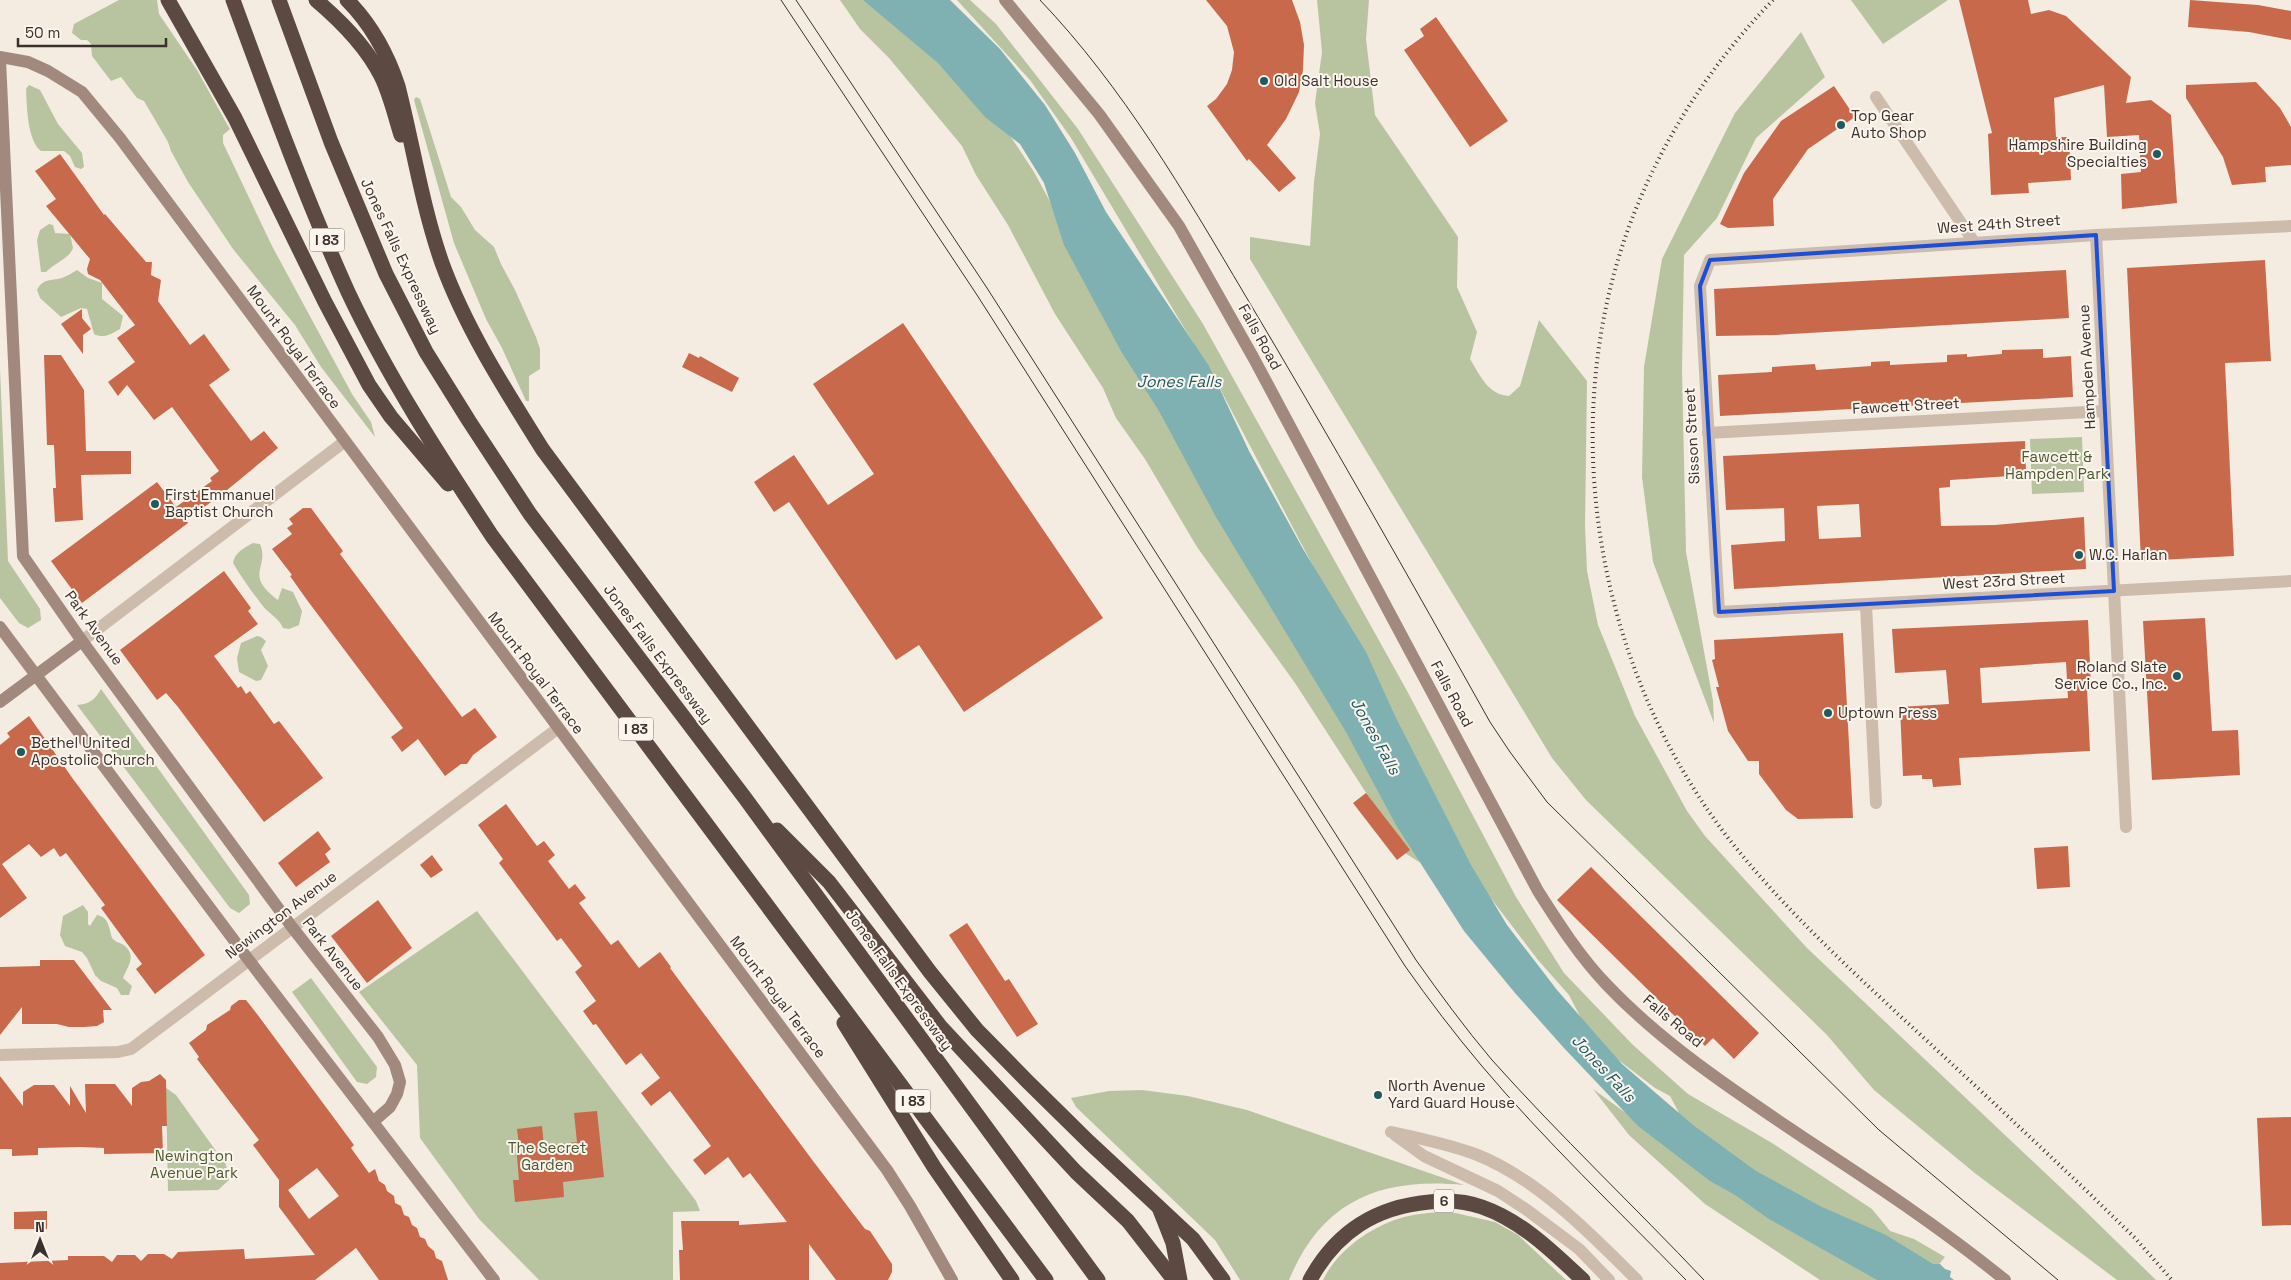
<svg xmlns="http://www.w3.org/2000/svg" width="2291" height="1280" viewBox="0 0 2291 1280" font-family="'Space Grotesk',sans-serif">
<rect width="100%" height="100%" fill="#f4ebe1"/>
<g fill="#b8c4a0">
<polygon points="119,0 157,0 159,14 197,70 227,124 230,129 223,135 223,143 272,246 352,394 371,422 375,437 321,367 295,325 233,249 188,182 171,151 168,142 144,101 137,98 121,77 111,81 92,56 91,44 87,40 81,40 72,33 74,24"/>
<polygon points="840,0 881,0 988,102 1034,172 1075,248 1426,852 1419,862 1405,853 1295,683 1197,547 1145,459 1116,418 1103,388 1055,314 1008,225 976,175 962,146 889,58 860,29"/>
<polygon points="957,0 970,0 996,24 1078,129 1203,324 1406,689 1516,897 1564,973 1633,1045 1688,1094 1772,1143 1872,1209 1890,1231 1914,1239 1945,1257 1926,1280 1820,1280 1705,1204 1629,1135 1593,1089 1671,1146 1681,1133 1678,1111 1670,1096 1655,1088 1600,1046 1584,1024 1569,995 1538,960 1480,884 1217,383 1071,138 1030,80"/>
<path d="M1317,0H1369L1366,39L1375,115L1458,237L1457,287L1477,332L1470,359C1480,375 1488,395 1509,396L1520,386L1539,320L1587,381L1585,526L1587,571L1598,625L1635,716L1687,811L1705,836L1807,948L2077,1203L2156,1280H2117L1976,1174L1874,1090L1827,1035L1586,800L1552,758L1250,259V237L1310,246L1314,182L1320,134L1315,103L1322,52Z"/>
<polygon points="1851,0 1948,0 1883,44"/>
<polygon points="1801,32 1825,77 1756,138 1717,218 1684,255 1682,370 1686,552 1713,701 1714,723 1653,562 1642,477 1644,367 1662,259 1735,113"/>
<path d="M29,85L40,90L58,124L82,153L84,167L81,169L75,167L70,156L64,151H41C27,140 27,106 26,89Z"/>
<polygon points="416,97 420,99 451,197 461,207 475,230 494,247 501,264 515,290 536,337 540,349 540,369 529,376 529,401 526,401 502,348 486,319 454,243 414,100"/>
<path d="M49,224L53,225L55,233L70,234L73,248C69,259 54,263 46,272H41L37,240L40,230Z"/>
<path d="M77,270L88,278L102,283V299L123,316L120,329C112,334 103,339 94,334L87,309L81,308L61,317L40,298L37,290C43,278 51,281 62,278C67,276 72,273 77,270Z"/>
<polygon points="0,369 8,561 40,609 41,620 28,628 19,623 0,598"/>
<polygon points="2082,437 2084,492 2032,494 2030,439"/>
<path d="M253,543L260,544C270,568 243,574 278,600L282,588L293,592L302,611L299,625L289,629L283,628C279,618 269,614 262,605C252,592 242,578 233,563C235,552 244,548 253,543Z"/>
<polygon points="257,636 261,637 266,641 261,650 268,666 261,680 256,681 239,672 237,658 241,643"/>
<path d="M101,689L249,895L250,904L239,913L230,908L77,705C89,704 95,700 101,689Z"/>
<path d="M83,905L88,912V924L90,926L97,915C109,917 109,928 112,938C116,943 120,942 125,946C137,957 127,967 123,978L132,986L129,995H121L117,988L101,981L95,975L87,958L82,952L65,946L60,935L63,916Z"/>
<polygon points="477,911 696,1201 700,1211 673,1212 673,1280 539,1280 479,1219 420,1138 417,1065 359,992"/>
<polygon points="311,978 377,1067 376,1077 367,1084 357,1082 292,992"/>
<polygon points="166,1088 176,1095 226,1165 229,1180 218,1190 168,1191"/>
<path d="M1142,1090L1188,1096L1247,1110L1464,1185C1381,1177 1322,1200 1289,1280H1240L1215,1240L1076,1107L1071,1098L1109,1091Z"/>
<path d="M1451,1212L1495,1222L1518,1235L1566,1280H1323C1338,1249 1372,1226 1404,1217C1420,1213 1436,1212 1451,1212Z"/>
</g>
<polygon fill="#7fb0b2" points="863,0 950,0 1000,49 1045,105 1075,153 1106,212 1209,366 1249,451 1303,549 1366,652 1395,716 1471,865 1507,925 1557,990 1622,1064 1693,1125 1756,1171 1822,1207 1886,1235 1933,1264 1940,1264 1945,1269 1951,1271 1950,1277 1954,1280 1877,1280 1769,1219 1735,1195 1710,1181 1638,1126 1564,1048 1515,993 1464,931 1396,825 1346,732 1216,517 1159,411 1121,351 1064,245 1044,183 1020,144 985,117 938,63"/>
<g fill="#c8694b" fill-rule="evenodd">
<polygon points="1206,0 1292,0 1300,22 1304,45 1303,70 1299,92 1286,119 1267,145 1296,178 1279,192 1249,159 1247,161 1207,106 1216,99 1227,84 1232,70 1234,52 1227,26"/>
<polygon points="1959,0 2028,0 2031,14 2049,10 2066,16 2131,77 2126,103 2151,100 2171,115 2177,203 2122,209 2121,174 2141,172 2139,135 2107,137 2104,85 2054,98 2056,137 2069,137 2071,180 2028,183 2029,193 1991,195 1988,134 1992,133"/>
<polygon points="2190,0 2258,5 2291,11 2291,40 2249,32 2188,27"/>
<polygon points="1436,17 1508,121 1470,147 1404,50 1424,36 1420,29"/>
<polygon points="2256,82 2280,108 2291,127 2291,165 2265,167 2266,182 2232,185 2223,157 2186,98 2186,85"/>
<polygon points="1834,86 1855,117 1808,149 1773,199 1774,226 1728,228 1720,224 1744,173 1781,121"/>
<polygon points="60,154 104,215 105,214 146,262 152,262 151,275 161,280 158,301 190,345 204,334 230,370 209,385 251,441 264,431 278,448 221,495 186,520 188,523 82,603 51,561 157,482 176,507 212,481 210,478 219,471 172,407 154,420 127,385 118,396 108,382 135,362 117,338 135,325 100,280 88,274 87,269 90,259 46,206 56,199 35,171"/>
<polygon points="2265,260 2271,361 2225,363 2234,556 2141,561 2127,268"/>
<polygon points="2066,270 2069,318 1775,335 1716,336 1714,289"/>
<polygon points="82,309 82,318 91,329 83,335 83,354 61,324"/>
<polygon points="903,323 1103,618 964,712 919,645 896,660 789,502 774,512 754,482 794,455 828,505 874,474 813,384"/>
<polygon points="2043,349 2043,358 2071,356 2073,397 1720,416 1718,375 1772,372 1772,367 1815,364 1816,370 1871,366 1871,362 1890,361 1890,365 1947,362 1947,355 1967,354 1967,357 2002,354 2002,350"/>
<polygon points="689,353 699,358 700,356 739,378 732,392 682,367"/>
<polygon points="44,355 61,355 84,390 86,451 131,451 131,474 81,475 83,520 55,522 53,488 56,488 54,445 47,445"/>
<path d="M2025,441L2026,472L2025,475L1950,480V487L1939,488L1941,526L1995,525L2084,517L2086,569L1734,589L1731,545L1785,541L1784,508L1726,510L1723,456ZM1859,504L1861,537L1819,539L1817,506Z"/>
<polygon points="303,508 311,508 331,535 343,551 340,554 462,717 475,708 497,737 473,755 467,764 461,764 445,776 418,739 402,752 391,737 403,728 307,600 290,576 292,575 272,549 292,534 287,528 293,524 289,519"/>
<polygon points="224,571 251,608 248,611 258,624 214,656 238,688 241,686 246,694 250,691 274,724 279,721 323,778 264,822 178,707 166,693 157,700 120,650"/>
<polygon points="2205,618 2212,731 2238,730 2240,775 2152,780 2143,621"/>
<path d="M2088,620L2091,687L2087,688L2090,751L1959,758L1961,785L1933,787L1932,779H1922V775L1903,776L1900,707L1949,704L1946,670L1895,673L1892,629ZM2066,662L2068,698L1982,703L1980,668Z"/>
<polygon points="1843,633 1853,818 1798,819 1786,810 1759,774 1759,761 1748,761 1728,731 1716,687 1719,687 1712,660 1715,659 1714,640"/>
<polygon points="29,716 73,779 205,955 155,994 136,969 142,964 101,908 105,905 66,853 60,857 54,848 41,857 29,844 2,864 27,898 0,918 0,745 10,737 7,733"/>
<polygon points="1366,793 1410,850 1397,860 1353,803"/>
<polygon points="506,804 537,846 544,841 555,855 548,861 569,889 575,884 586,898 579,903 611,945 618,940 639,968 660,952 671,967 670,968 813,1161 865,1229 870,1231 892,1264 892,1272 888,1280 836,1280 809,1244 809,1280 680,1280 679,1250 683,1250 681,1221 739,1221 739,1225 787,1222 750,1173 743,1178 728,1157 705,1175 693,1160 711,1146 670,1091 651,1106 641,1093 660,1078 641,1053 626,1065 596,1024 593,1025 583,1011 596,1001 575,972 582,966 561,938 557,941 499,863 503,859 478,825"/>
<polygon points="318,831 331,849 325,854 330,862 296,887 278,863"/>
<polygon points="2068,846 2070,887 2037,889 2034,848"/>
<polygon points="432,855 443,870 431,878 420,865"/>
<polygon points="1591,867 1759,1033 1734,1059 1713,1038 1705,1046 1557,900"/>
<polygon points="378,900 412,948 367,983 331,936"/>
<polygon points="967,923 1005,981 1009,979 1038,1024 1017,1037 949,935"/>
<polygon points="40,960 74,960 112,1010 103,1010 104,1022 97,1026 84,1027 69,1027 57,1024 22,1024 22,1007 0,1035 0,967 40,966"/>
<path d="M239,1000H246L257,1014L354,1145L351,1148L369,1173L375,1169L379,1181L385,1185L387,1191L394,1196L395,1203L401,1206L404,1215L409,1217L412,1225L417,1228L420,1237L425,1239L428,1246L434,1251L436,1258L442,1261L448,1280H379L356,1248L315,1280H0V1263L68,1260V1256H104L112,1262L117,1255H135L141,1261L148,1254H164L172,1259L178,1252L244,1249L245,1259L315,1255L279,1207V1180L253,1145L259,1140L197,1059L199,1057L189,1043L206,1030L207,1025L230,1010L231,1006ZM317,1168L339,1196L309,1219L288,1190Z"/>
<polygon points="160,1074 166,1080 167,1126 162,1126 163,1153 104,1154 104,1148 81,1147 38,1148 38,1155 12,1156 12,1149 0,1149 0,1076 23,1106 23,1092 34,1085 54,1085 70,1106 70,1086 86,1113 85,1084 115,1084 132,1106 132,1088 141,1082 149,1081"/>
<polygon points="597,1111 604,1177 563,1182 564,1197 515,1202 513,1180 519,1180 516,1145 519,1145 517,1129 542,1126 544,1146 577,1142 574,1113"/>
<polygon points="2291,1117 2291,1225 2262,1226 2257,1118"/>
<polygon points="47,1211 47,1229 14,1229 14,1212"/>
</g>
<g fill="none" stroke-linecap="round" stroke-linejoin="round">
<g stroke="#cdbbac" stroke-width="12">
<polyline points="1876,97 1974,242"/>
<polyline points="2291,226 2096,235 1710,260 1700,286 1719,612 2291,581"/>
<polyline points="2096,235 2126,827"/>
<polyline points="1708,433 2105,411"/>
<polyline points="1866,605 1876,803"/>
<polyline points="82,641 344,442"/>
<polyline points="0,1055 118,1052 131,1049 557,729"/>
<path d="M1391,1132C1419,1138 1448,1144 1475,1154C1537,1178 1591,1234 1637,1280"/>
<polyline points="1395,1135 1424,1156 1498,1191 1527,1210 1579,1249 1609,1280"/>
</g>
<g stroke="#a18a7d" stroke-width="12">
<path d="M1005,0L1099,114L1179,226L1253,357L1538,891C1559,924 1580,957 1607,985C1664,1045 1736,1092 1804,1138C1873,1183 1941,1228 2005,1280"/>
<polyline points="0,57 28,62 48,71 82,92 120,138 887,1170 910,1206 952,1280"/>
<polyline points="0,60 23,556 82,641 292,927 378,1037 395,1065 400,1082 397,1094 390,1107 374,1121"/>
<polyline points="0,627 248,959 494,1280"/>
<polyline points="0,702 82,641"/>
</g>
<g stroke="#5c4a42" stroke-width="15">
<polyline points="168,0 235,118 325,302 369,385 391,417 448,484"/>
<path d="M233,0C269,98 305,197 348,292C388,377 440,457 492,536L1046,1280"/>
<polyline points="279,0 331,142 386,274 426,352 469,421 530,514 745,798 1098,1280"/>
<path d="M316,0C342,22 366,46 381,76C390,94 395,116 401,135"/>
<path d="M347,0C372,25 387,53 398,86C413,145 422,206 442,263C466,329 506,391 543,450L930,972L977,1030L1027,1081L1089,1142L1193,1239L1223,1280"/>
<polyline points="777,830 829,882 940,1026 1076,1172 1128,1221 1174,1280"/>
<polyline points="844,1023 934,1167 1012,1280"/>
<polyline points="1160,1210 1173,1243 1180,1280"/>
<path d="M1310,1280C1336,1232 1375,1207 1429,1202C1446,1200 1465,1201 1482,1207C1522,1221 1553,1252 1583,1280"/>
</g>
<g stroke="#3b302b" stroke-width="1">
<path d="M781,0L977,295L1405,966C1429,1000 1454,1033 1481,1065C1545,1141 1617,1209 1686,1280"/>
<path d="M796,0L987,288L1416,960C1440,994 1465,1028 1492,1060C1560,1136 1634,1206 1704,1280"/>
<path d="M1040,0C1123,87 1184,192 1245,295C1329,436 1410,579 1490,722L1510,752L1547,802L1879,1130L2058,1280"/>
</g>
<path stroke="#3b302b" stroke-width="4" stroke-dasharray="1 4" stroke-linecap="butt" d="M1773,0C1708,67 1657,147 1626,235C1556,436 1599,672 1729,839C1779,903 1839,959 1898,1014C1963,1074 2027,1134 2091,1195L2135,1238L2172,1280"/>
</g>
<path fill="none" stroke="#1d4ed8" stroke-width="4" stroke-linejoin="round" d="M2096,235L2114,591L1719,612L1700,286L1710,260Z"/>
<g fill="#1f5a5e" stroke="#fbf5ee" stroke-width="2">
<circle cx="1264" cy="81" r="5"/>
<circle cx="1841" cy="125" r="5"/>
<circle cx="2157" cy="154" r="5"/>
<circle cx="155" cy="504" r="5"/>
<circle cx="2079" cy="555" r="5"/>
<circle cx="2177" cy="676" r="5"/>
<circle cx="1828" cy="713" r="5"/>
<circle cx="21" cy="752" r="5"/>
<circle cx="1378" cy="1095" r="5"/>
</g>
<g text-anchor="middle" stroke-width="4" stroke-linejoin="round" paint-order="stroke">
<g fill="#fbf5ee" stroke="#756b66" stroke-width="1">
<rect x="309.5" y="228.5" width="35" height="23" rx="4"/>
<rect x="618.5" y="717.5" width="35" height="23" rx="4"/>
<rect x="895.5" y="1089.5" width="35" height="23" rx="4"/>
<rect x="1434" y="1189.5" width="20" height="23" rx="4"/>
</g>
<g font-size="14" font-weight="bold" fill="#3b302b">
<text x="327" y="245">I 83</text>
<text x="636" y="734">I 83</text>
<text x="913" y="1106">I 83</text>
<text x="1444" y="1206">6</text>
</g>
<g font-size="15" fill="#3b302b" stroke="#fbf5ee" text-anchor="start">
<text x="1274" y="86">Old Salt House</text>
<text x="1851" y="121">Top Gear<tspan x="1851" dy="17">Auto Shop</tspan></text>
<text x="2147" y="150" text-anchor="end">Hampshire Building<tspan x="2147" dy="17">Specialties</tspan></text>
<text x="165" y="500">First Emmanuel<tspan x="165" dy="17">Baptist Church</tspan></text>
<text x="2089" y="560">W.C. Harlan</text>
<text x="2167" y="672" text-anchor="end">Roland Slate<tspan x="2167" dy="17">Service Co., Inc.</tspan></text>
<text x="1838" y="718">Uptown Press</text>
<text x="31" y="748">Bethel United<tspan x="31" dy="17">Apostolic Church</tspan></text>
<text x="1388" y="1091">North Avenue<tspan x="1388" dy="17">Yard Guard House</tspan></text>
</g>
<g font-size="15" fill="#3b302b" stroke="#fbf5ee">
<text transform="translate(1999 224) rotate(-4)" y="5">West 24th Street</text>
<text transform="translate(401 256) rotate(65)" y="5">Jones Falls Expressway</text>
<text transform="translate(1260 337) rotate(61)" y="5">Falls Road</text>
<text transform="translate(294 347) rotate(54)" y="5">Mount Royal Terrace</text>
<text transform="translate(2087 367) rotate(-93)" y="5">Hampden Avenue</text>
<text transform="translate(1906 406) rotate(-3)" y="5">Fawcett Street</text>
<text transform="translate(1692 436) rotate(-93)" y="5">Sisson Street</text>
<text transform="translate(2004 581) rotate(-3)" y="5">West 23rd Street</text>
<text transform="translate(94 628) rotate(54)" y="5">Park Avenue</text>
<text transform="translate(658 654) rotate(53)" y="5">Jones Falls Expressway</text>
<text transform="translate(536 673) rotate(53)" y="5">Mount Royal Terrace</text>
<text transform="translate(1452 694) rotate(62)" y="5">Falls Road</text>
<text transform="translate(281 915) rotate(-37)" y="5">Newington Avenue</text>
<text transform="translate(333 954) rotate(52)" y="5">Park Avenue</text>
<text transform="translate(899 980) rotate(54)" y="5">Jones Falls Expressway</text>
<text transform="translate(778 997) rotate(53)" y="5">Mount Royal Terrace</text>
<text transform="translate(1673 1021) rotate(40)" y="5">Falls Road</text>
</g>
<g font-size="15" fill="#4a5a2e" stroke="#fbf5ee">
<text x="2057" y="462">Fawcett &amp;<tspan x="2057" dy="17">Hampden Park</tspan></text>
<text x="547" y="1153">The Secret<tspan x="547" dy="17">Garden</tspan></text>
<text x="194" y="1161">Newington<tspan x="194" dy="17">Avenue Park</tspan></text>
</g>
<g font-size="16" font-style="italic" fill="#1f5a5e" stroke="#fbf5ee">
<text x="1179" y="387">Jones Falls</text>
<text transform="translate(1376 736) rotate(61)" y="6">Jones Falls</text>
<text transform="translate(1604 1068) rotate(47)" y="6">Jones Falls</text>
</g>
</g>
<g transform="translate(40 1240)" stroke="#fbf5ee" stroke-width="4" paint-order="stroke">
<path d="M0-4L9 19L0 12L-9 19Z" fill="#3b302b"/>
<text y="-8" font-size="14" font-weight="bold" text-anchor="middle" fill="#3b302b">N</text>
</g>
<path d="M18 38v8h148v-8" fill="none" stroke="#3b302b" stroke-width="2.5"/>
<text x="25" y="38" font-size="15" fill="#3b302b" stroke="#fbf5ee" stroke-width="4" paint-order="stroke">50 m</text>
</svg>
